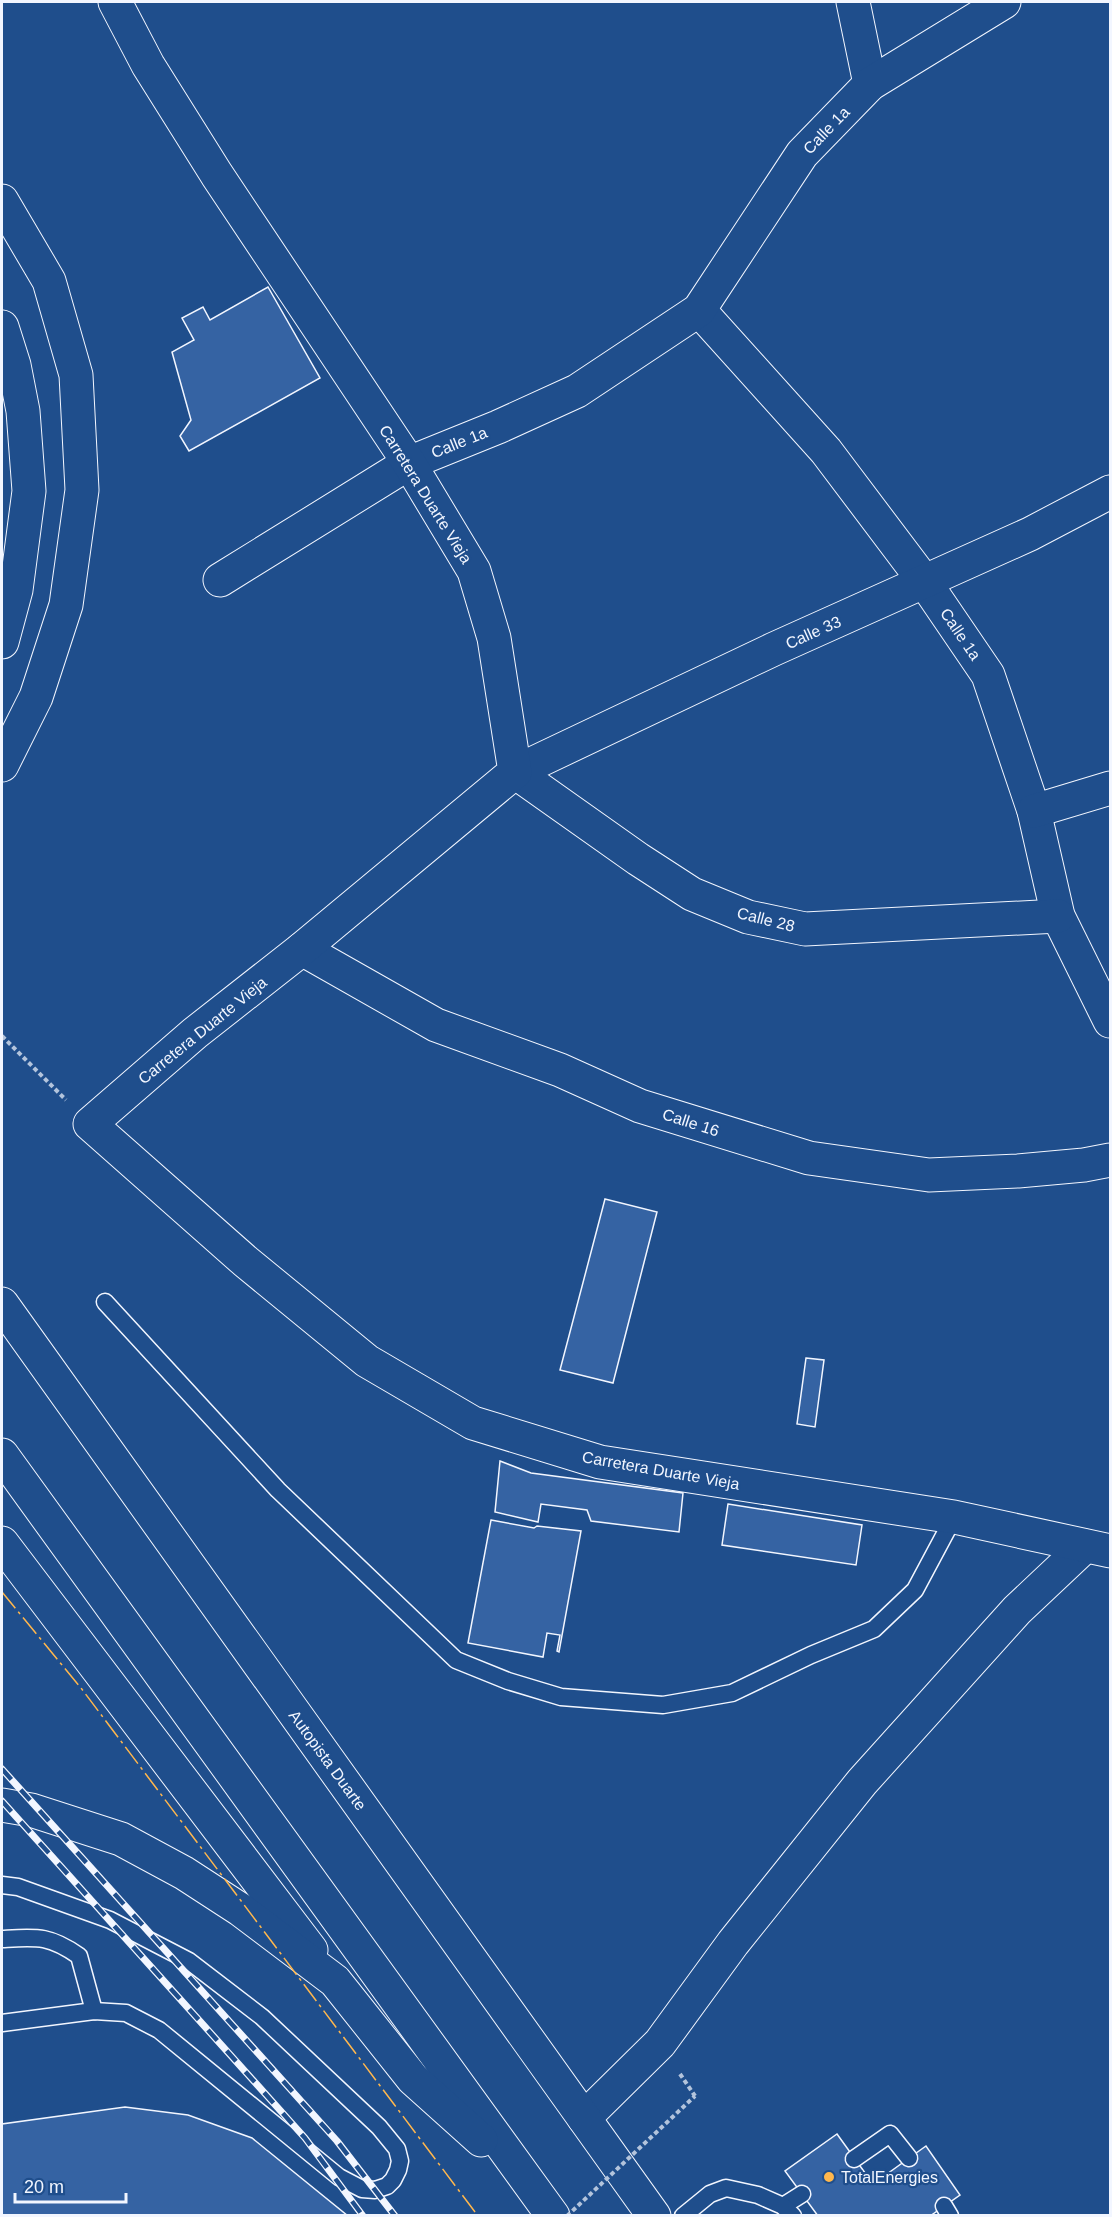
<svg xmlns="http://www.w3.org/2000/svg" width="1112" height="2217" viewBox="0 0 1112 2217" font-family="Arial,sans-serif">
<rect width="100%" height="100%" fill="#1f4e8c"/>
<g fill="#3563a3" stroke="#f2f6ff" stroke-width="1.5">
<polygon points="268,287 320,378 189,451 180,436 191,420 172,352 194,340 182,318 203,307 210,320"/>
<polygon points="605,1199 657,1212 613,1383 560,1370"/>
<polygon points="806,1358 824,1360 815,1427 797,1424"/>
<polygon points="500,1461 531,1473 683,1493 679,1532 591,1521 587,1510 541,1504 538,1522 495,1512"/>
<polygon points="728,1504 862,1525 856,1565 722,1545"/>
<polygon points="491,1520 534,1528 537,1526 581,1531 559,1652 557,1651 560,1635 547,1633 543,1657 468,1643"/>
<polygon points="125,2107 188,2115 252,2138 348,2216 2,2216 2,2124"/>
<polygon points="837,2134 873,2184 926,2146 960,2195 930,2216 818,2216 785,2171"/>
</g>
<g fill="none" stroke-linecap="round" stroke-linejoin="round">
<g stroke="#f2f6ff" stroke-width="19">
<g id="service">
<polyline points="105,1302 278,1490 456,1660 508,1681 561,1697 663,1705 732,1693 811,1655 874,1629 915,1590 954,1517"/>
<polyline points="2,1885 18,1887 110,1920 189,1961 262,2017 379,2127 397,2149 400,2161 398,2170 393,2180 387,2186 375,2190 362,2189 339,2177 159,2030 126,2013 94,2011 2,2023"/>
<path d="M2,1939C37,1937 49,1935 79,1956L94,2011"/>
<polyline points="854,2159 890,2134 909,2158"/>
<polyline points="783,2206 802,2194"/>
<polyline points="944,2206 950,2216"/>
<polyline points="683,2216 710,2194 726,2188 758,2195 783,2206 793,2216"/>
</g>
</g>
<g stroke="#f2f6ff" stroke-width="35">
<g id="minor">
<polyline points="853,2 870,84"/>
<polyline points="699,310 826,451 924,581 988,675 1034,811 1058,916 1110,1021"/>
<polyline points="220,580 409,463 498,427 577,391 699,310 802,154 870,84 1004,2"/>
<polyline points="1034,811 1110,788"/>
<polyline points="1058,916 805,929 748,917 692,894 638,859 515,772 774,649 1030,534 1110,492"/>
<polyline points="302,949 436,1025 560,1070 640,1106 809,1158 929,1175 1018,1171 1084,1165 1110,1160"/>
<polyline points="584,2118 660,2043 733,1943 862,1782 1017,1610 1085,1546"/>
</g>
</g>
<g stroke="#f2f6ff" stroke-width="35">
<polyline id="secondary" points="115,2 148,65 217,175 409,463 474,571 494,638 515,772 302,949 195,1033 90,1124 245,1261 367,1361 473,1423 600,1462 954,1517 1110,1551"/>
</g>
<g stroke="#f2f6ff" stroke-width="35">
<g id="primary">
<polyline points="2,201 49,281 76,375 82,490 66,605 36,697 2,765"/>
<polyline points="2,327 14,365 23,411 29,491 16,590 2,642"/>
</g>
</g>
<g stroke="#f2f6ff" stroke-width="35">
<g id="motorway">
<polyline points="2,1304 654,2216"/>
<polyline points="2,1455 553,2216"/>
<polyline points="2,1543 311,1950"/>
<polyline points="2,1805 31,1810 121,1839 184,1873 241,1910 335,1981 413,2079 481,2140"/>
</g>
</g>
<g stroke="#b3c4dc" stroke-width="4" stroke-dasharray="4.5 3" stroke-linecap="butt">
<polyline points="2,1036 66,1100"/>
<polyline points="680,2074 695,2096"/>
</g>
<use href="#service" stroke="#1f4e8c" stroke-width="16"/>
<use href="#minor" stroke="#1f4e8c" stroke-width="33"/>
<use href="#secondary" stroke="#1f4e8c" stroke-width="33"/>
<use href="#primary" stroke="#1f4e8c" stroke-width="33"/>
<use href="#motorway" stroke="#1f4e8c" stroke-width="33"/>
<g stroke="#f2f6ff" stroke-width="7">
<g id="rail">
<polyline points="2,1769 337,2141 395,2216"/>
<polyline points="2,1801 305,2138 363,2216"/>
</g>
</g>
<use href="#rail" stroke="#1f4e8c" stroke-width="4.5" stroke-dasharray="14" stroke-linecap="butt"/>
<polyline stroke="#b3c4dc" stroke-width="4" stroke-dasharray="4.5 3" stroke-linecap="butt" points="567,2216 695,2096"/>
<polyline stroke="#ffb74d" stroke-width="1.5" stroke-dasharray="21 4.5 3 4.5" stroke-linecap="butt" points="2,1592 81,1688 478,2216"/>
</g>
<circle fill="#ffb74d" stroke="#1f4e8c" stroke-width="2" cx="829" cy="2177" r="6"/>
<g text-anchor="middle" stroke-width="4.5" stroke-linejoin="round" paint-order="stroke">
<g font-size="16" fill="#f2f6ff" stroke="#1f4e8c">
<text transform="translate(826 130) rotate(-46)" y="6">Calle 1a</text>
<text transform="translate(459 442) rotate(-22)" y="6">Calle 1a</text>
<text transform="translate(426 494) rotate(58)" y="6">Carretera Duarte Vieja</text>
<text transform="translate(813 632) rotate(-24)" y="6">Calle 33</text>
<text transform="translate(961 634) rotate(56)" y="6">Calle 1a</text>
<text transform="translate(766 919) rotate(14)" y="6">Calle 28</text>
<text transform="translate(202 1030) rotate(-39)" y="6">Carretera Duarte Vieja</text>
<text transform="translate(691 1122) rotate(18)" y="6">Calle 16</text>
<text transform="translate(661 1470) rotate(10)" y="6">Carretera Duarte Vieja</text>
<text transform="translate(328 1760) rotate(54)" y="6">Autopista Duarte</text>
</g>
<g font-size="16" fill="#f2f6ff" stroke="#1f4e8c" text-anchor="start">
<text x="841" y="2183">TotalEnergies</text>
</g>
</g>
<rect width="1112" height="2217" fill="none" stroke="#f2f6ff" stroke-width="6"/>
<path d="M15 2193v9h111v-9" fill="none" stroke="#f2f6ff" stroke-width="3"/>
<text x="24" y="2193" font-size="18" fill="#f2f6ff" stroke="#1f4e8c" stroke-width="4.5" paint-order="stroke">20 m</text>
</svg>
